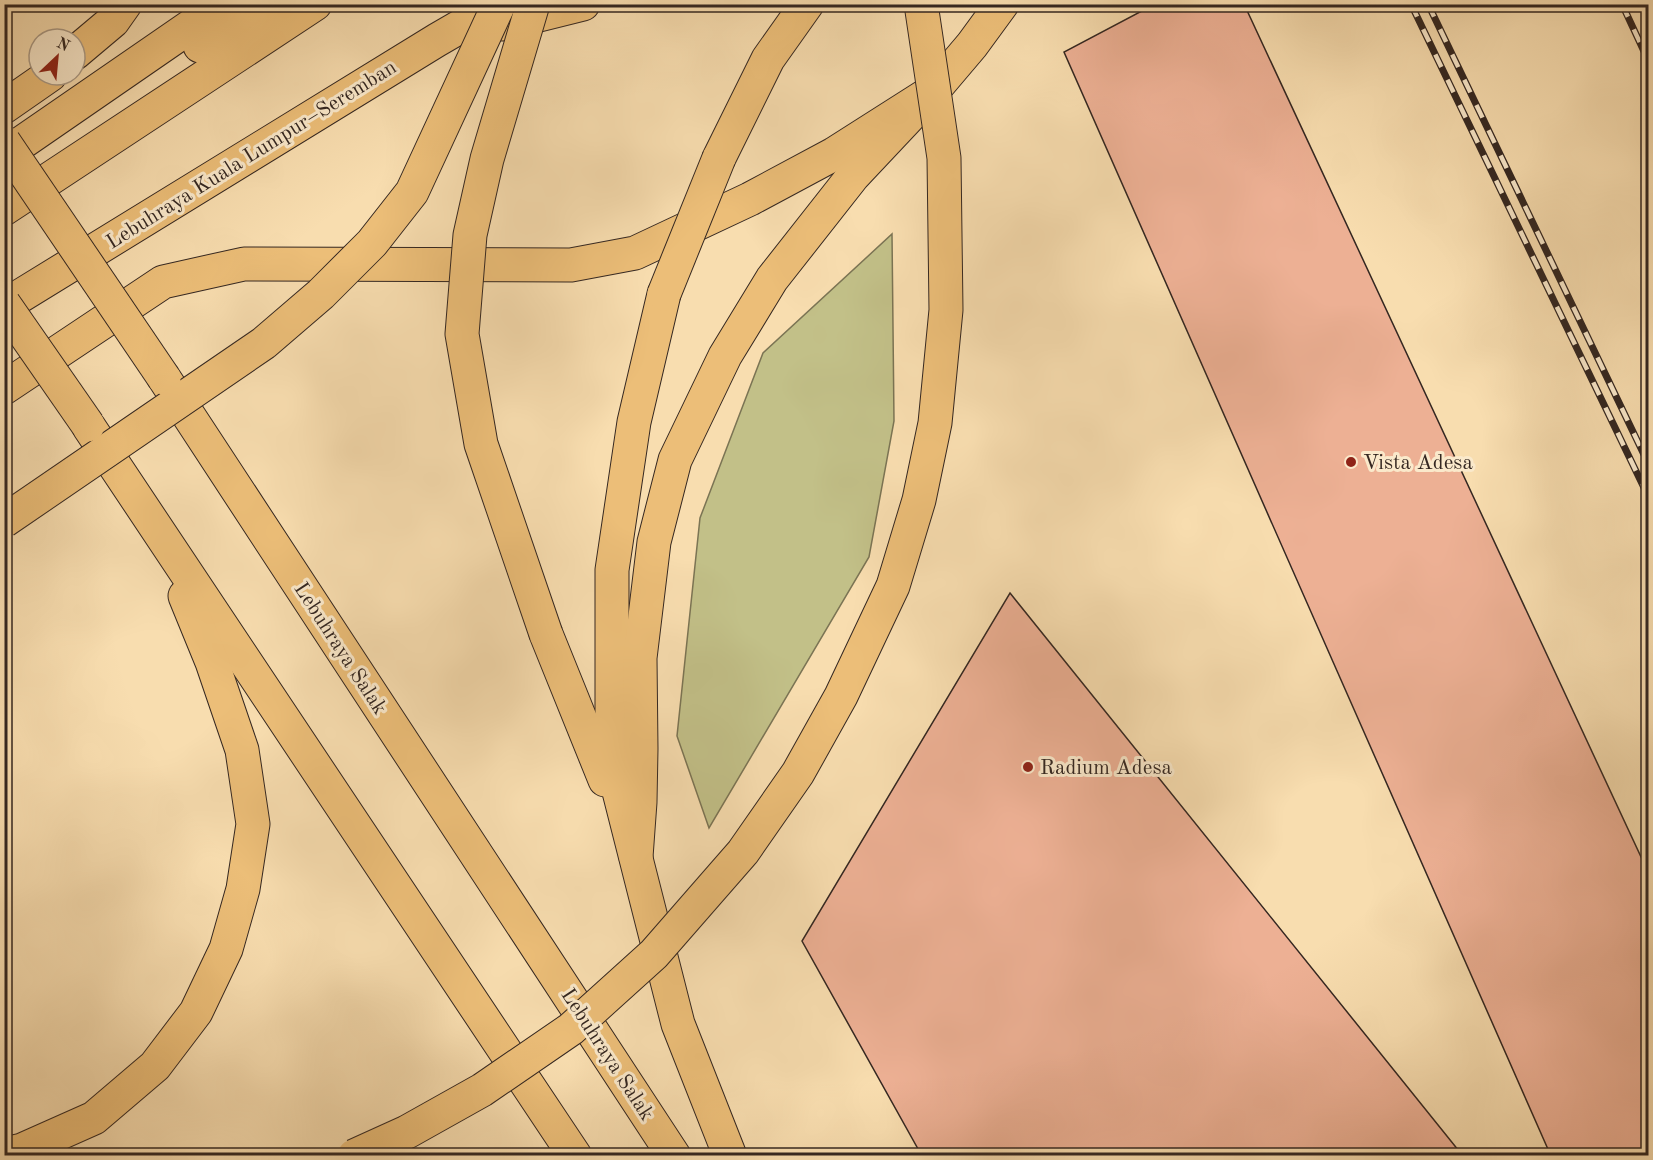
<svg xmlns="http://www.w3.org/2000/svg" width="1653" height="1160" viewBox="0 0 1653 1160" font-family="'Old Standard TT',serif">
<rect width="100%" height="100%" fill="#f8ddaf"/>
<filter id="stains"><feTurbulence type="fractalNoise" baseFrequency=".00333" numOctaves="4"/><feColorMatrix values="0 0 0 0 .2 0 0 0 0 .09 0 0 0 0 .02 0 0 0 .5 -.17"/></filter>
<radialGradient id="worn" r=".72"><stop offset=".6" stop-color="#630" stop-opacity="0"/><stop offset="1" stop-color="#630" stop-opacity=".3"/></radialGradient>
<polygon fill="#c2c088" stroke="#7b7454" stroke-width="1.5" points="892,234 894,421 869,557 709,828 677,736 700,518 763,353"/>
<g fill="#edb094" stroke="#342721" stroke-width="1.5">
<polygon points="1155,4 1244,4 1648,872 1648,1156 1551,1156 1064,52"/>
<polygon points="1010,593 1463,1156 922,1156 802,941"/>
</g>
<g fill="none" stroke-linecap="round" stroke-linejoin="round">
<g stroke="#342721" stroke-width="35">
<g id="highway">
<polyline points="503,24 583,4"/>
<polyline points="200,46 265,4"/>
<polyline points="75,53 113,21 125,4"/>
<polyline points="4,107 50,75"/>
<polyline points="4,155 223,4"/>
<polyline points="719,158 768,59 807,4"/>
<polyline points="4,209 315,4"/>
<polyline points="664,294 634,422 612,570 612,764 678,1024 730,1156"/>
<polyline points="4,306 437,40 499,4"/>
<polyline points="164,378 674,1156"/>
<polyline points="4,388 163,282 244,264 571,265 635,253 750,199 834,154 933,91"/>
<polyline points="89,427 575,1156"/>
<polyline points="546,634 605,780"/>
<polyline points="636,857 640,802 641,749 640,658 654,542 675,460 725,356 772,279 853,176 933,91 972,45 1002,4"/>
<polyline points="4,1154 22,1150 94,1118 155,1066 196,1012 226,949 243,889 253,824 242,750 212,662 185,596"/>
</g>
</g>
<use href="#highway" stroke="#ecbe78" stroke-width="33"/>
<g stroke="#342721" stroke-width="7">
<g id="rail">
<polyline points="1411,4 1648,496"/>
<polyline points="1428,4 1648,463"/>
<polyline points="1622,4 1648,60"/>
<polyline points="1645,4 1648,12"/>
</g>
</g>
<use href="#rail" stroke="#fae9cb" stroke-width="4.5" stroke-dasharray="14" stroke-linecap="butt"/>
<g stroke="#342721" stroke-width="35" stroke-linecap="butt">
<g id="highway-bridge">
<polyline points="533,4 487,159 470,235 462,334 481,444 546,634"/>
<polyline points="4,142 164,378"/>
<polyline points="664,294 719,158"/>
<polyline points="4,304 88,425"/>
<polyline points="4,521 264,343 321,294 372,243 412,192 499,4"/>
<polyline points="354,1156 407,1132 482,1090 571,1029 654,954 743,852 798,773 841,696 893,586 919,500 935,423 946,310 944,158 921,4"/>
</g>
</g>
<use href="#highway-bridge" stroke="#ecbe78" stroke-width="33"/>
</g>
<g fill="#8f2418" stroke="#fae9cb" stroke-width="2">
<circle cx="1351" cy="462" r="6"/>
<circle cx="1028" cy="767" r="6"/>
</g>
<g text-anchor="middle" stroke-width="6" stroke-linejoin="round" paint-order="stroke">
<g font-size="21" fill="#342721" stroke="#fae9cb">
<text transform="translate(251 154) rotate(-32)" y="7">Lebuhraya Kuala Lumpur–Seremban</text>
<text transform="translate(341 648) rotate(57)" y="7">Lebuhraya Salak</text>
<text transform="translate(608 1054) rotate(57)" y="7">Lebuhraya Salak</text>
</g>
<g font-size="21" fill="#342721" stroke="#fae9cb" text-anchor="start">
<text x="1363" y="469">Vista Adesa</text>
<text x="1040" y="774">Radium Adesa</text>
</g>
</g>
<rect width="1653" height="1160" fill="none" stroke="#f8ddaf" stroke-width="24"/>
<rect x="6" y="6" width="1641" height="1148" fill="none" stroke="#342721" stroke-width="3"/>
<rect x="12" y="12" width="1629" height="1136" fill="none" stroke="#342721" stroke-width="1.5"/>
<g transform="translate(57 57) rotate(26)"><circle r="28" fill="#fae9cb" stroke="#ab9b87" stroke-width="1.5"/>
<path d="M0-4.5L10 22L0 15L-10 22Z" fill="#8f2418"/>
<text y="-9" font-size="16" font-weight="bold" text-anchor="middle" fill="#342721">N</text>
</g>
<rect width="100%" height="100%" filter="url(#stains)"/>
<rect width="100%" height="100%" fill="url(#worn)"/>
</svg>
